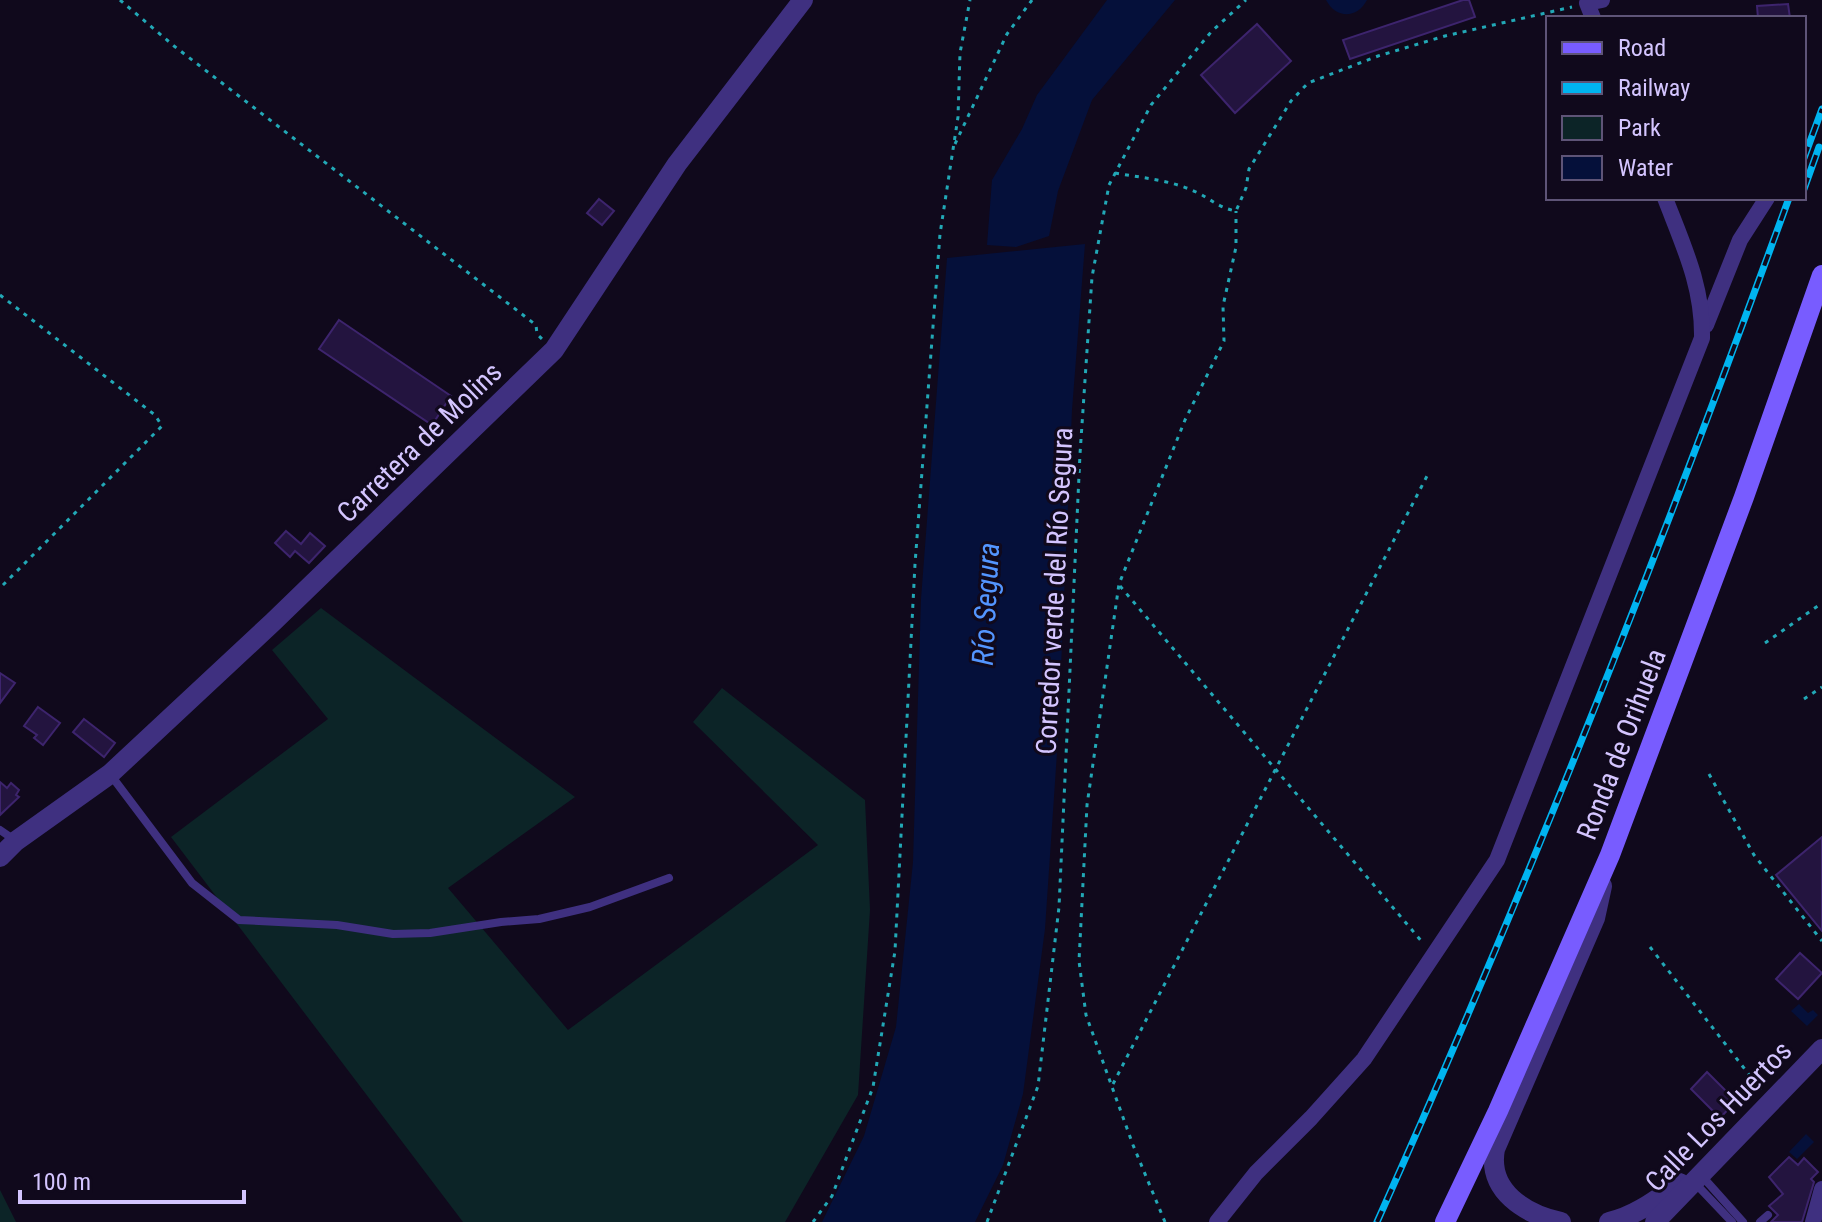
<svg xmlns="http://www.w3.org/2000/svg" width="1822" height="1222" viewBox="0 0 1822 1222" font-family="'Roboto Condensed',sans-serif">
<rect width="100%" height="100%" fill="#10091c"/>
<g fill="#0c2427">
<polygon points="321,608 575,797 448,888 568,1030 818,845 693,722 722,688 865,800 870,910 858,1095 785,1222 463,1222 171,837 328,719 272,650"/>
<polygon points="0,1190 16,1222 0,1222"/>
</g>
<g fill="#05103a">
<polygon points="1107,0 1175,0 1092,100 1058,191 1049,236 1016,247 987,245 992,180 1022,129 1037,95"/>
<path d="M1326,0H1367C1357,19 1336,19 1326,0Z"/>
<polygon points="1085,244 1072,410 1058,738 1045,929 1023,1094 1003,1165 975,1222 822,1222 864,1136 896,1027 913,862 921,599 947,258"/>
<polygon points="1799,1004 1808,1013 1813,1010 1818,1015 1807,1026 1791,1011"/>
<polygon points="1806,1134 1814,1142 1797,1159 1789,1152"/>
</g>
<g fill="#23143f" stroke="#3d246d" stroke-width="2">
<polygon points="1463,0 1469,0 1475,17 1350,59 1343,40"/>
<polygon points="1788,4 1790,18 1758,18 1757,6"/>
<polygon points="1257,24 1291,61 1235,113 1201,75"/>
<polygon points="599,199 614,211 602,225 587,213"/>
<polygon points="339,320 451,396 432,425 319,349"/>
<polygon points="286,531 301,544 310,533 325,546 309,563 295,551 290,557 275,543"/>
<polygon points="0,673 15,683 0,703"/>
<polygon points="38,707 60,723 43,745 34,738 37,735 24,726"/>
<polygon points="84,719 115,743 104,757 73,732"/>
<polygon points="0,782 7,788 11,783 19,790 16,795 19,797 0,815"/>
<polygon points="1822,837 1822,931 1776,875"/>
<polygon points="1800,953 1822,973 1798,999 1776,979"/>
<polygon points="1707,1072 1736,1101 1720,1118 1691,1089"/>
<polygon points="1789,1157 1798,1165 1804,1158 1818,1172 1811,1179 1814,1182 1802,1222 1771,1222 1778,1215 1769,1206 1783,1194 1769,1177"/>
</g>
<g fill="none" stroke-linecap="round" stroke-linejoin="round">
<g stroke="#22a8b6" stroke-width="3" stroke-dasharray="4 6" stroke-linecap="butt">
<polyline points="120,0 174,46 536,325 537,334 542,339"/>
<polyline points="955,144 1007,34 1032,0"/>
<path d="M1115,173C1143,178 1171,180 1196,192C1211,199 1219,208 1236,211L1246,188L1249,169L1291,101L1308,83L1378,56L1445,36L1572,7"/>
<polyline points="0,295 155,415 162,426 0,588"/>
<polyline points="1120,586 1423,943"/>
<polyline points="1765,643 1822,603"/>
<polyline points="1804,699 1822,687"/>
<polyline points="1709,774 1754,855 1822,941"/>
<polyline points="1650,947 1761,1090"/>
<polyline points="1113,1084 1427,476"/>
<polyline points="813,1222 832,1196 873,1087 895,951 915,564 940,234 958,117 960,53 970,0"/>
<polyline points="987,1222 1038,1086 1059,907 1080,454 1092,277 1109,185 1151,105 1211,32 1246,0"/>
<polyline points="1165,1222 1133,1145 1086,1015 1079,961 1087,805 1119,584 1185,420 1224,341 1223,306 1236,247 1236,211"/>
</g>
<g stroke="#3f3080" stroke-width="8">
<polyline points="110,774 192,883 239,920 337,925 393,934 430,933 501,922 539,919 590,907 669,878"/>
<polyline points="0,830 16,841"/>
<polyline points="1701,1175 1743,1222"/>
<polyline points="1694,1182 1732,1222"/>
<polyline points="1760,1222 1768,1215"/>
</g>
<g stroke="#3f3080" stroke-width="16">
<polyline points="1593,18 1587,3 1602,0"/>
<polyline points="1706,325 1740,240 1767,198"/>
<path d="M1217,1222L1256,1173L1311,1118L1364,1059L1497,860L1702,338C1703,286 1683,245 1665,198"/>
<polyline points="1813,1222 1822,1189"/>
</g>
<g stroke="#3f3080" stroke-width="20">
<polyline points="0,857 16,841 110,774 273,622 554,350 677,164 803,0"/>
<path d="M1561,1222C1525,1214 1487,1191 1495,1149L1595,918L1602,886"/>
<path d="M1609,1222C1636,1216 1657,1199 1680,1183"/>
<polyline points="1655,1222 1822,1049"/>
</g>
<polyline stroke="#785cff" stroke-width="20" points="1445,1222 1498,1111 1610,855 1744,497 1822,275"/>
<g stroke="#00b4f0" stroke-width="7">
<g id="rail">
<polyline points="1804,158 1822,109"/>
<polyline points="1804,189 1819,147"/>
<path d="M1377,1222C1528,886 1663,544 1789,198"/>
</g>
</g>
<use href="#rail" stroke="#10091c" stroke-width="4" stroke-dasharray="12" stroke-linecap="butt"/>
</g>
<g text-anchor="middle" stroke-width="6" stroke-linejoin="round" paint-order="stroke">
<g font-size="28" fill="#d4c5ff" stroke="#10091c">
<text transform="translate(419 442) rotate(-44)" y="10">Carretera de Molins</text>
<text transform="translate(1054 591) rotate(-87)" y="10">Corredor verde del Río Segura</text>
<text transform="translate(1621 744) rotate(-69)" y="10">Ronda de Orihuela</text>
<text transform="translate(1718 1116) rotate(-46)" y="10">Calle Los Huertos</text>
</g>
<g font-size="30" font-style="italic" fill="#5395ff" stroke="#10091c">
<text transform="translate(986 604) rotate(-87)" y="10">Río Segura</text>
</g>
</g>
<rect x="1546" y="16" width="260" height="184" fill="#10091c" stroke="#5e5477" stroke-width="2"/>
<rect x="1562" y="42" width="40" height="12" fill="#785cff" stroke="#5e5477" stroke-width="2"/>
<text x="1618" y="56" font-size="24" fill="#d4c5ff">Road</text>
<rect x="1562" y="82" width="40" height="12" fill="#00b4f0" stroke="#5e5477" stroke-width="2"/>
<text x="1618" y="96" font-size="24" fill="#d4c5ff">Railway</text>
<rect x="1562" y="116" width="40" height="24" fill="#0c2427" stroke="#5e5477" stroke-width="2"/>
<text x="1618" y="136" font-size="24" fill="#d4c5ff">Park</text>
<rect x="1562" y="156" width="40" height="24" fill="#05103a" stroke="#5e5477" stroke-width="2"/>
<text x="1618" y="176" font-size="24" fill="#d4c5ff">Water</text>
<path d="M20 1190v12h224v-12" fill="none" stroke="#d4c5ff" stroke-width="4"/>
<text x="32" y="1190" font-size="24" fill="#d4c5ff" stroke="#10091c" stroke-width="6" paint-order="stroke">100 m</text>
</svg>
